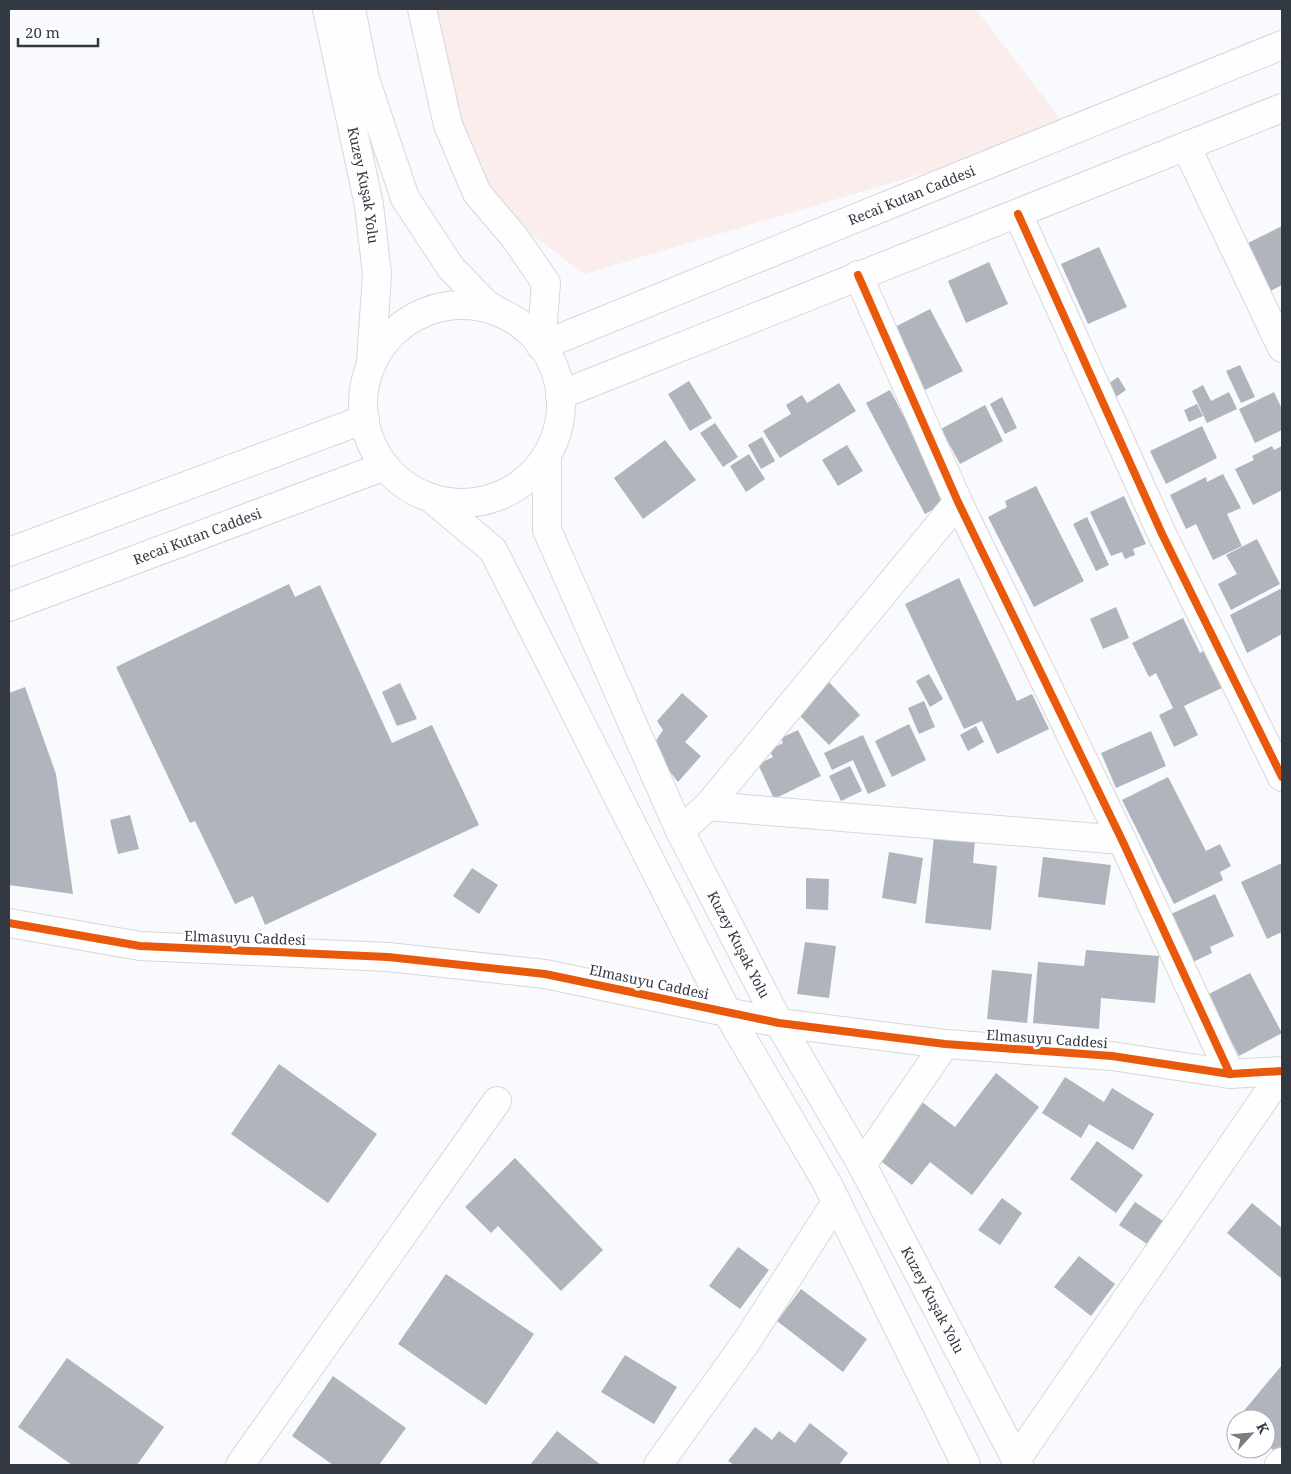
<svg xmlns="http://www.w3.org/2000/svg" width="1291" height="1474" viewBox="0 0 1291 1474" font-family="'Noto Serif',serif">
<rect width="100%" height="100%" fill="#f8fafd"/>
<polygon fill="#faedec" points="434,9 976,9 1069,130 584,274 477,193"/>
<g fill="#b0b4bc">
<polygon points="1282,226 1282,285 1265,294 1242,246"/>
<polygon points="1099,247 1127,307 1088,324 1061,264"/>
<polygon points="989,262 1008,304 966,323 948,281"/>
<polygon points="930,309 963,371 923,391 891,329"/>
<polygon points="1240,365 1255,397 1241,403 1226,371"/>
<polygon points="1118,377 1126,390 1113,399 1105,386"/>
<polygon points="689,381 712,418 690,431 668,394"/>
<polygon points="839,383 856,411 780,458 763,431 791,414 786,405 802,395 807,403"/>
<polygon points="1203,385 1211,401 1229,392 1237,409 1207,423 1192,391"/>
<polygon points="890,390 945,494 936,508 925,514 866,403"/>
<polygon points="1274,392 1282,409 1282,430 1255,443 1239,409"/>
<polygon points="1002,397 1017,428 1005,434 990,404"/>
<polygon points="1197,404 1203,416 1189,422 1184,410"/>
<polygon points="985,405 1003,441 960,464 941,429"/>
<polygon points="715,423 738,457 723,467 700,433"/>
<polygon points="1202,426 1217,458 1166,484 1150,451"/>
<polygon points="762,437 775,461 761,469 748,445"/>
<polygon points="665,440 696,480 643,519 614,478"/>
<polygon points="847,445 863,471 838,486 822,460"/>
<polygon points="1272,446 1274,450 1282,446 1282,490 1253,505 1235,469 1254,460 1252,456"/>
<polygon points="749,454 765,479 746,492 730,466"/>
<polygon points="1223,474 1241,508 1227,514 1242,546 1213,560 1196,524 1186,529 1170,495 1206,477 1207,482"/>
<polygon points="1036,486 1084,581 1034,607 988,517 1007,507 1005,501"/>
<polygon points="1124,496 1146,544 1133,549 1135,555 1125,559 1122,552 1111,556 1090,512"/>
<polygon points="1087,517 1109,565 1096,571 1073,524"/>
<polygon points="1257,539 1280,584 1231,610 1218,584 1237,574 1226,555"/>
<polygon points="959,578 1017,701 1032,694 1049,729 997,754 982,721 964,729 905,604"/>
<polygon points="289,584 295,597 320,585 392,743 432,725 479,825 265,925 253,896 235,904 195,821 190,823 116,667"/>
<polygon points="1282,588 1282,634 1247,653 1230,615"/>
<polygon points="1116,607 1129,638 1103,649 1090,619"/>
<polygon points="1183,618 1200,653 1205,650 1224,687 1184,706 1198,735 1174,747 1159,715 1173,708 1156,673 1149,677 1132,643"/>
<polygon points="929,674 943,699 930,707 916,681"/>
<polygon points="829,682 860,715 829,745 797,713"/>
<polygon points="400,683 417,719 397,726 382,692"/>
<polygon points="25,687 56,774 73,894 9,885 9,693"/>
<polygon points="682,693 708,716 685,742 701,756 678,782 651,748 663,730 657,721"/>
<polygon points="924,701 935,727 919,734 908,708"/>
<polygon points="909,724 926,760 892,777 875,741"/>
<polygon points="976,726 984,742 968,751 960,735"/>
<polygon points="798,730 821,776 774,799 758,764 773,757 769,750 783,743 781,738"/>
<polygon points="1151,731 1166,766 1116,788 1101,753"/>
<polygon points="863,735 886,786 868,794 853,760 832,770 824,753"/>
<polygon points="850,766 862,791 841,801 829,776"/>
<polygon points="1168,777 1206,851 1220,844 1231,866 1220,872 1223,880 1174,904 1122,800"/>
<polygon points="130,815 139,849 118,854 110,820"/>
<polygon points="934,836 975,840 973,863 997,866 991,930 925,923"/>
<polygon points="889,852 923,858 916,904 882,898"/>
<polygon points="1043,857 1111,865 1105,905 1038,897"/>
<polygon points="1282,863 1282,932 1267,939 1241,882"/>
<polygon points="472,868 498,885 479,914 453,896"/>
<polygon points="806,878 829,879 828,910 806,909"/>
<polygon points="1215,894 1234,936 1210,947 1212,953 1193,962 1171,914"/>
<polygon points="805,942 836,946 829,998 797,994"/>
<polygon points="1086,950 1159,956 1155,1003 1101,998 1099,1029 1033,1023 1038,962 1084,966"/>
<polygon points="992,970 1032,974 1027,1023 987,1019"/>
<polygon points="1250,973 1282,1033 1239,1056 1207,995"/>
<polygon points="279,1064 377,1134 328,1203 231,1134"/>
<polygon points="996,1073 1039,1107 972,1195 930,1162 912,1185 878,1159 922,1102 955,1127"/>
<polygon points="1065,1077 1104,1102 1112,1088 1154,1114 1133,1150 1089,1124 1081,1138 1042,1113"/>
<polygon points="1097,1141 1143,1175 1116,1213 1070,1179"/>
<polygon points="515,1158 603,1250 561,1291 498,1226 491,1233 465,1207"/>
<polygon points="1002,1198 1022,1213 1000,1245 978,1230"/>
<polygon points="1135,1202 1172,1227 1156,1250 1119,1225"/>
<polygon points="1252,1203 1282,1228 1282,1279 1227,1233"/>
<polygon points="738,1247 769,1270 740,1309 709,1286"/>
<polygon points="1079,1256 1115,1284 1091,1316 1054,1287"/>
<polygon points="446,1274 534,1334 486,1405 398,1344"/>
<polygon points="801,1289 867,1339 843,1372 777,1321"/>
<polygon points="625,1355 677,1387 654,1424 601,1392"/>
<polygon points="67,1358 164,1427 137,1465 72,1465 18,1427"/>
<polygon points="1282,1365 1282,1446 1277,1453 1266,1444 1266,1419 1237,1419"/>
<polygon points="333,1376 406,1428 379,1465 333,1465 292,1436"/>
<polygon points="810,1423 848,1453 839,1465 734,1465 728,1461 755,1427 772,1440 779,1431 795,1443"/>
<polygon points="557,1431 601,1465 530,1465"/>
</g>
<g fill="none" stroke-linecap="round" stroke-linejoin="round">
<g stroke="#d4d8dd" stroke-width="30">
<g id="minor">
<polyline points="422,9 448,125 477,193 515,238 546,283 541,346"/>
<polyline points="1186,146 1282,348"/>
<polyline points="1018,214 1162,534 1282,777"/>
<polyline points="858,275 958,502 1122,840 1230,1074"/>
<polyline points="708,806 1122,840"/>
<polyline points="680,831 708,806 958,502"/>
<polyline points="9,923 140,946 388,957 545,974 779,1023 945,1044 1112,1056 1230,1074 1282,1071"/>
<polyline points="862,1165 945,1044"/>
<polyline points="1016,1460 1282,1073"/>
<polyline points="240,1465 497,1101"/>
<polyline points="658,1465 747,1341 836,1202"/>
<polyline points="1279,1465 1282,1462"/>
</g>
</g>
<g stroke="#d4d8dd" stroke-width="30">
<g id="major">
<path id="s1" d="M327,9L369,205L377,274L371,362"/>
<polyline points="351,9 365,79 405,198 451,268 486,304 496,310"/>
<circle cx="462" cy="404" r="99"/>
<path id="s2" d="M541,346L1282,45"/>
<polyline points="560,395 1282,108"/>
<path id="s3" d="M547,456V530L680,831L779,1023L862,1165L1019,1465"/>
<polyline points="432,499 493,550 727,1012 827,1183 966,1465"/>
<polyline points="9,552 365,419"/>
<path id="s4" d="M9,607L385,466"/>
</g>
</g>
<use href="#minor" stroke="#fefeff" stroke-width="28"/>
<use href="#major" stroke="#fefeff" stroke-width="28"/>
<g stroke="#fff" stroke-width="11">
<g id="cycleway">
<polyline points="1018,214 1162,534 1282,777"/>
<polyline points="858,275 958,502 1122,840 1230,1074"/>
<polyline points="9,923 140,946 388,957 545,974 779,1023 945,1044 1112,1056 1230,1074 1282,1071"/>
</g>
</g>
<use href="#cycleway" stroke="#e8590c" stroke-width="8"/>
</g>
<g text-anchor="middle" stroke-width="5" stroke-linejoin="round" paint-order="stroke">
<g font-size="14" fill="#333942" stroke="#fff">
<text dy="5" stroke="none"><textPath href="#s1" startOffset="180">Kuzey Kuşak Yolu</textPath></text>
<text dy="5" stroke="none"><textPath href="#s2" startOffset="400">Recai Kutan Caddesi</textPath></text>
<text dy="5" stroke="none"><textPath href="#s4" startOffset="201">Recai Kutan Caddesi</textPath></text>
<text transform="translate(245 938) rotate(2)" y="5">Elmasuyu Caddesi</text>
<text dy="5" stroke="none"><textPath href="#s3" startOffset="531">Kuzey Kuşak Yolu</textPath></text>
<text transform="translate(649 982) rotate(12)" y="5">Elmasuyu Caddesi</text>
<text transform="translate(1047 1039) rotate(4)" y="5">Elmasuyu Caddesi</text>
<text dy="5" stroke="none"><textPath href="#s3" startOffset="936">Kuzey Kuşak Yolu</textPath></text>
</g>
</g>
<rect width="1291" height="1474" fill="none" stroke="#333942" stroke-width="20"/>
<g transform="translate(1251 1434) rotate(64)"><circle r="24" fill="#ffffff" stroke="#adb0b3"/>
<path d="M0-4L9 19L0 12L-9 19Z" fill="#787d83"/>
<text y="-8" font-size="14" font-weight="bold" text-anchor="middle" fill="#333942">K</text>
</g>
<path d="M18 38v8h80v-8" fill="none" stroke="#333942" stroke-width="2.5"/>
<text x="25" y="38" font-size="15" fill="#333942" stroke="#ffffff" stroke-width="4" paint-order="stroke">20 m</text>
</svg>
